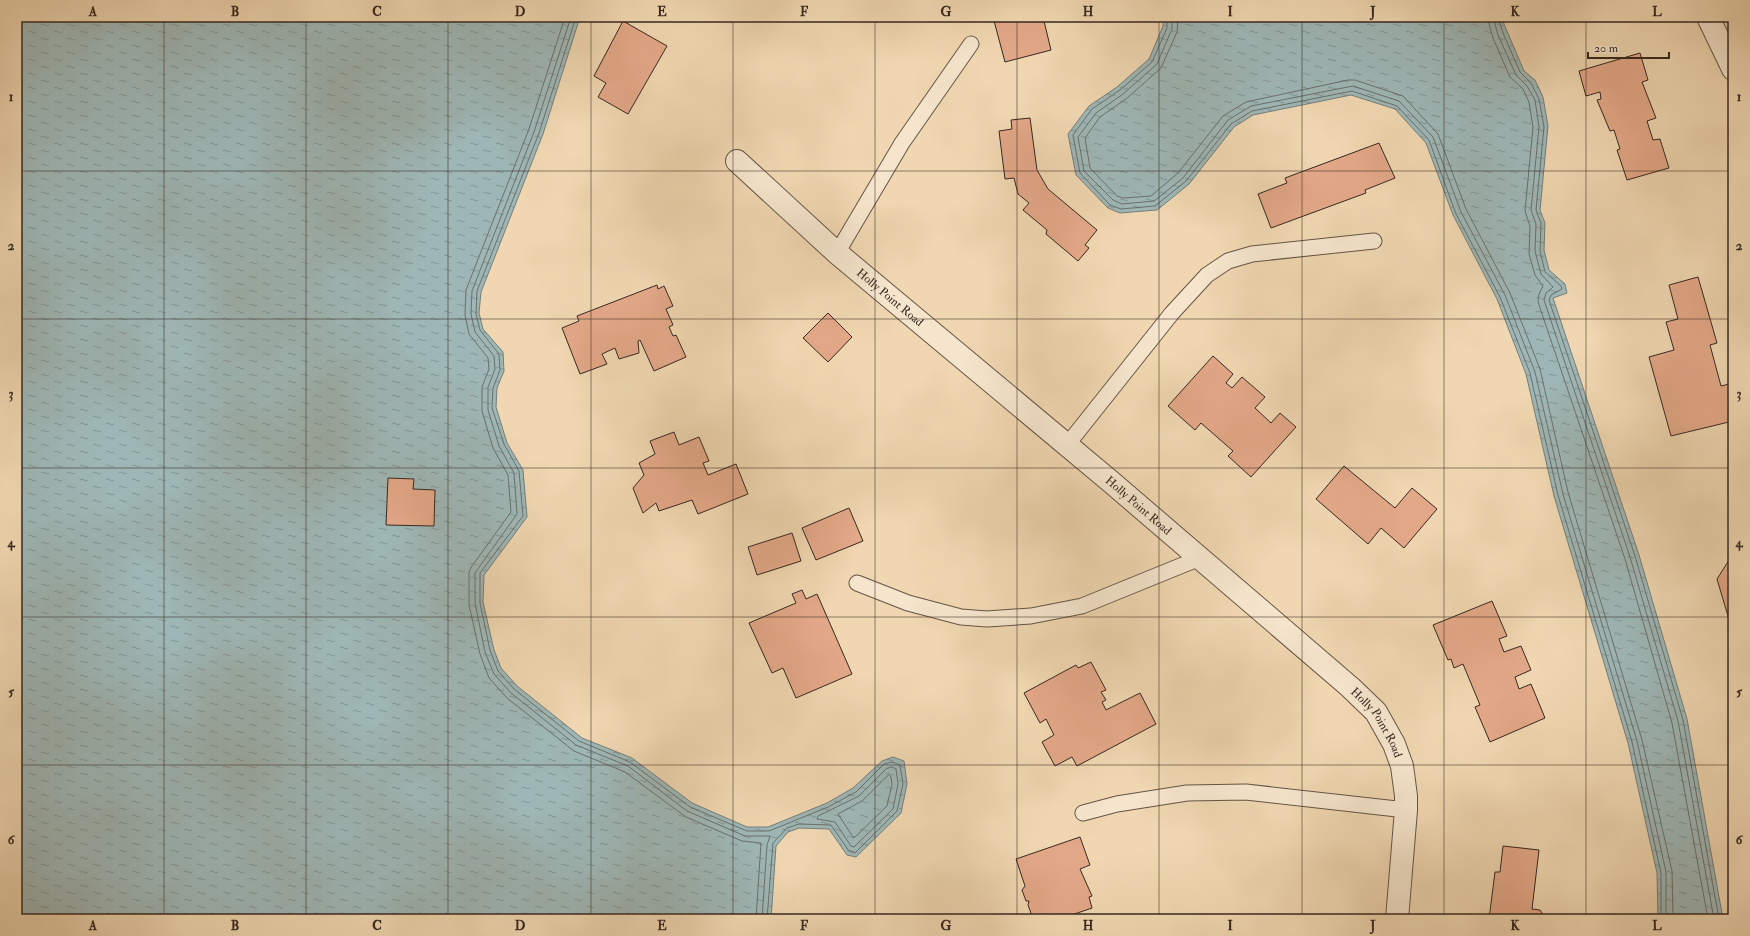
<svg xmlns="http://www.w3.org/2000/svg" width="1750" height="936" viewBox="0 0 1750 936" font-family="'IM FELL Double Pica',serif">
<defs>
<pattern id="water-ripples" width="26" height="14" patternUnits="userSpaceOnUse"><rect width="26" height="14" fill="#9eb7b6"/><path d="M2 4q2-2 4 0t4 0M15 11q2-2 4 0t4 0" fill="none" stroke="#829594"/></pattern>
</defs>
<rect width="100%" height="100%" fill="#f0d7b1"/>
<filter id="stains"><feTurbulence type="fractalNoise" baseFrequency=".005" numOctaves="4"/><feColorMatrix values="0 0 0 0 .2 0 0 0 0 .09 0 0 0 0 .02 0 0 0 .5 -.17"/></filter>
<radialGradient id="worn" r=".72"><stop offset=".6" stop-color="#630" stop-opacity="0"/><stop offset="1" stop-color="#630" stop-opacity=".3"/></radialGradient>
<g fill="url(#water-ripples)" stroke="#757e7a">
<polygon points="17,17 580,17 543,134 481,292 479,313 483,329 503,352 504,371 497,388 496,407 507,443 523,470 527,517 484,575 483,602 494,650 501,668 517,686 582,738 632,758 692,803 747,827 768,827 827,803 853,788 882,761 893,757 904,761 907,784 901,813 856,857 847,855 829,829 799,828 788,832 776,846 771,919 17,919"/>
<polygon points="1163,17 1501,17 1524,71 1535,80 1543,97 1548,126 1540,210 1545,223 1544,250 1549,270 1565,284 1567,293 1553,298 1639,555 1687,719 1723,919 1658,919 1657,873 1628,743 1554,496 1526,374 1497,299 1453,215 1426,143 1395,109 1351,95 1253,115 1234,127 1189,184 1157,210 1120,213 1108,208 1076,175 1068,134 1089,106 1117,87 1149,59 1163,26"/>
</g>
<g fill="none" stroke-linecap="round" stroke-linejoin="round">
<g stroke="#6a706c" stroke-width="1">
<polyline points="565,17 529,129 466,290 465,315 469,334 488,358 489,369 482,387 482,411 493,448 508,475 511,512 472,566 469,572 469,605 480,654 489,678 507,698 574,751 625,772 686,817 742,841 761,843 756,919"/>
<polyline points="571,17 534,132 472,291 471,314 475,332 494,356 495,369 488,387 488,410 499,446 514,473 517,514 475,573 475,603 485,652 494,674 511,693 576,745 628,766 687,811 745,836 770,836 767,845 762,919"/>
<polyline points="576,17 539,133 477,291 476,314 480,330 499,354 500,370 493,388 492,408 504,444 519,471 523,516 480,573 480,603 490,650 498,671 514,689 579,741 630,762 690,807 747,831 769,831 828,807 856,792 884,764 892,762 900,765 903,784 897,811 855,853 849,851 831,825 799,824 787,828 773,843 767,919"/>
<polyline points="1167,17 1167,28 1152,62 1120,90 1092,109 1073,135 1080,173 1110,205 1121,209 1155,206 1186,181 1231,124 1252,111 1352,91 1397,106 1429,140 1456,214 1500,297 1530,373 1558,495 1632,742 1661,873 1661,919"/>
<polyline points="1172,17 1172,29 1157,64 1123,94 1096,113 1078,137 1084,171 1113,200 1122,204 1154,201 1183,178 1228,120 1251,106 1353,86 1399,101 1433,137 1461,212 1505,295 1535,372 1563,494 1637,741 1666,872 1666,919"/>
<polyline points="1178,17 1177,32 1161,68 1126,99 1100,117 1085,138 1090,168 1117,196 1123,198 1151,196 1178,173 1223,116 1246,102 1348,80 1355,80 1403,96 1438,134 1466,209 1510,293 1540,369 1568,492 1642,740 1672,871 1673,919"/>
<polyline points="1487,17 1493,38 1510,77 1523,89 1529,102 1533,127 1525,211 1530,226 1529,254 1535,275 1543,286 1539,294 1538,302 1625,559 1672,723 1708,919"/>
<polyline points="1493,17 1498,35 1516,75 1527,86 1535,100 1539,127 1531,210 1536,224 1535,251 1541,274 1553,287 1546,293 1544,300 1630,557 1678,721 1714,919"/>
<polyline points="1498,17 1503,33 1520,72 1531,83 1539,99 1544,127 1536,210 1541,223 1540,251 1545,272 1561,286 1562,289 1551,295 1549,300 1635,556 1683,720 1719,919"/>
<polygon points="892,767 896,769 898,784 893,809 854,847 851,846 835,822 817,819 818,816 859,796 886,769"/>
<polygon points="889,775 891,777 892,784 887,806 855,837 853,837 838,814 862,801"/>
</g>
</g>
<g fill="#e3a888" stroke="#372821">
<polygon points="993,17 1043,17 1051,50 1005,62"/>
<polygon points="623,21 667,46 628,114 598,97 606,83 594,76"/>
<polygon points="1640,53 1648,80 1642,82 1656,118 1647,121 1653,140 1660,139 1669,168 1627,180 1617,150 1620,149 1614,130 1610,131 1597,100 1601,99 1600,92 1586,96 1579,71"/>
<polygon points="1030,118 1037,170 1048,189 1097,230 1085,245 1089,248 1078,261 1046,234 1047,230 1023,210 1029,203 1018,194 1014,178 1005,179 999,131 1012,129 1011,120"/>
<polygon points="1379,143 1395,178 1365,190 1366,193 1271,228 1258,194 1287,183 1285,178"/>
<polygon points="1698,277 1717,343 1710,345 1721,386 1729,384 1733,400 1733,421 1671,436 1649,357 1674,350 1666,322 1678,319 1669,285"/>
<polygon points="657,285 658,289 664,286 673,306 666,309 673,325 669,327 673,336 676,335 686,357 654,371 640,340 638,341 639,353 619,359 615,348 602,354 607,364 580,374 562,328 579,321 577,316"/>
<polygon points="828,313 852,337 828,362 803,338"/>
<polygon points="1213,356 1233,374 1226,383 1232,388 1242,377 1265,397 1255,408 1271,423 1280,413 1296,427 1251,477 1228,456 1233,451 1201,423 1195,430 1168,406"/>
<polygon points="674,432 679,445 699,437 709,461 703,463 708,475 736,464 748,494 698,514 692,500 659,511 656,503 643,513 633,488 644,475 639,463 655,454 650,441"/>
<polygon points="1344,466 1395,508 1412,488 1437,509 1404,548 1381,528 1368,544 1316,499"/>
<polygon points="388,478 414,479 413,489 435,490 434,526 386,525"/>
<polygon points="849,508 863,541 816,560 802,528"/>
<polygon points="792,533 801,561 757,575 748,547"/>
<polygon points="1731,557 1733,560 1733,633 1717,579"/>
<polygon points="802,590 806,599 817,594 852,674 796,698 783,668 772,673 749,623 796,603 792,594"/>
<polygon points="1492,601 1507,636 1499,639 1504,652 1521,646 1531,670 1515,677 1519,689 1531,684 1545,718 1490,742 1475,707 1480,705 1463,664 1454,668 1451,659 1448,660 1433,625"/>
<polygon points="1091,662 1106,690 1101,692 1106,700 1102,702 1106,710 1140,693 1156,724 1077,766 1072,757 1055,766 1042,742 1054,735 1046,719 1040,723 1024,693 1076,665 1078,668"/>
<polygon points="1080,837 1090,865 1080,869 1092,896 1089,897 1092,908 1060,919 1045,919 1044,917 1038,919 1032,916 1028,905 1029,901 1026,901 1022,890 1025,886 1016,859"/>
<polygon points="1503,846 1539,850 1532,909 1540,910 1544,916 1543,919 1489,919 1495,872 1500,872"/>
</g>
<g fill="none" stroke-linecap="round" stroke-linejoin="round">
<g stroke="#655445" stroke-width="17">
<g id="lane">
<polyline points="837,253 902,143 971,44"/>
<polyline points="1067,445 1172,313 1207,275 1228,261 1252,254 1374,241"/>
<polyline points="857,583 908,603 961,617 987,619 1031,616 1082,606 1200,558"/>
<polyline points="1083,813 1117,804 1187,793 1246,792 1406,810"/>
</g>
</g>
<g stroke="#655445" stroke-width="24">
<g id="street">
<polyline points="1708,17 1733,69"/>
<path id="s1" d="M737,161L837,253L1110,481L1350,687L1376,712L1394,744L1402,766L1406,796V810L1397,919"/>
</g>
</g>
<use href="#lane" stroke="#f5e5cc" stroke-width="15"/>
<use href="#street" stroke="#f5e5cc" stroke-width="22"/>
</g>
<path fill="none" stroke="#372821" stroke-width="1" stroke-opacity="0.55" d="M164,17V919M306,17V919M448,17V919M591,17V919M733,17V919M875,17V919M1017,17V919M1159,17V919M1302,17V919M1444,17V919M1586,17V919M17,171H1733M17,319H1733M17,468H1733M17,617H1733M17,765H1733"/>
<g text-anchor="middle" stroke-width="3" stroke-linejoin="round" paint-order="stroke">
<g font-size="12" fill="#372821" stroke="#f5e5cc">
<text dy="4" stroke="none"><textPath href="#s1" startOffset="205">Holly Point Road</textPath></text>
<text dy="4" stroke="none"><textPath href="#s1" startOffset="529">Holly Point Road</textPath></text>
<text dy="4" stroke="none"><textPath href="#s1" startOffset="853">Holly Point Road</textPath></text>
</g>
</g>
<rect width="1750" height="936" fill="none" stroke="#f0d7b1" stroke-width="44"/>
<path d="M1588 52v6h81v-6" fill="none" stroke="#372821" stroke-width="2"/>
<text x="1594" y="52" font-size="12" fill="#372821" stroke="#f5e5cc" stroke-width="3" paint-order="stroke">20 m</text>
<rect x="22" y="22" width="1706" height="892" fill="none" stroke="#372821" stroke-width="1.5"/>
<g font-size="13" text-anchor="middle" font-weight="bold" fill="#372821">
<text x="93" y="16">A</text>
<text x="235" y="16">B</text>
<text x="377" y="16">C</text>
<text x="520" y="16">D</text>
<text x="662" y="16">E</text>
<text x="804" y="16">F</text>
<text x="946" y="16">G</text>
<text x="1088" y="16">H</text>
<text x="1230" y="16">I</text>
<text x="1373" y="16">J</text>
<text x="1515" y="16">K</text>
<text x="1657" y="16">L</text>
<text x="11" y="101">1</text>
<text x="1739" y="101">1</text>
<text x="11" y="250">2</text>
<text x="1739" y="250">2</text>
<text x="11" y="398">3</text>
<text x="1739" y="398">3</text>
<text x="11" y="547">4</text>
<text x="1739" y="547">4</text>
<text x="11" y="696">5</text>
<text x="1739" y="696">5</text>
<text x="11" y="844">6</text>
<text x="1739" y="844">6</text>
<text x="93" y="930">A</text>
<text x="235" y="930">B</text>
<text x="377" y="930">C</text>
<text x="520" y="930">D</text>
<text x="662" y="930">E</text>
<text x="804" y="930">F</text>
<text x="946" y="930">G</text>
<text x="1088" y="930">H</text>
<text x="1230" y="930">I</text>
<text x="1373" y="930">J</text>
<text x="1515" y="930">K</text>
<text x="1657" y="930">L</text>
</g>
<rect width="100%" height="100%" filter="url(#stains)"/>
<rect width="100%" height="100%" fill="url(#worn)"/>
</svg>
